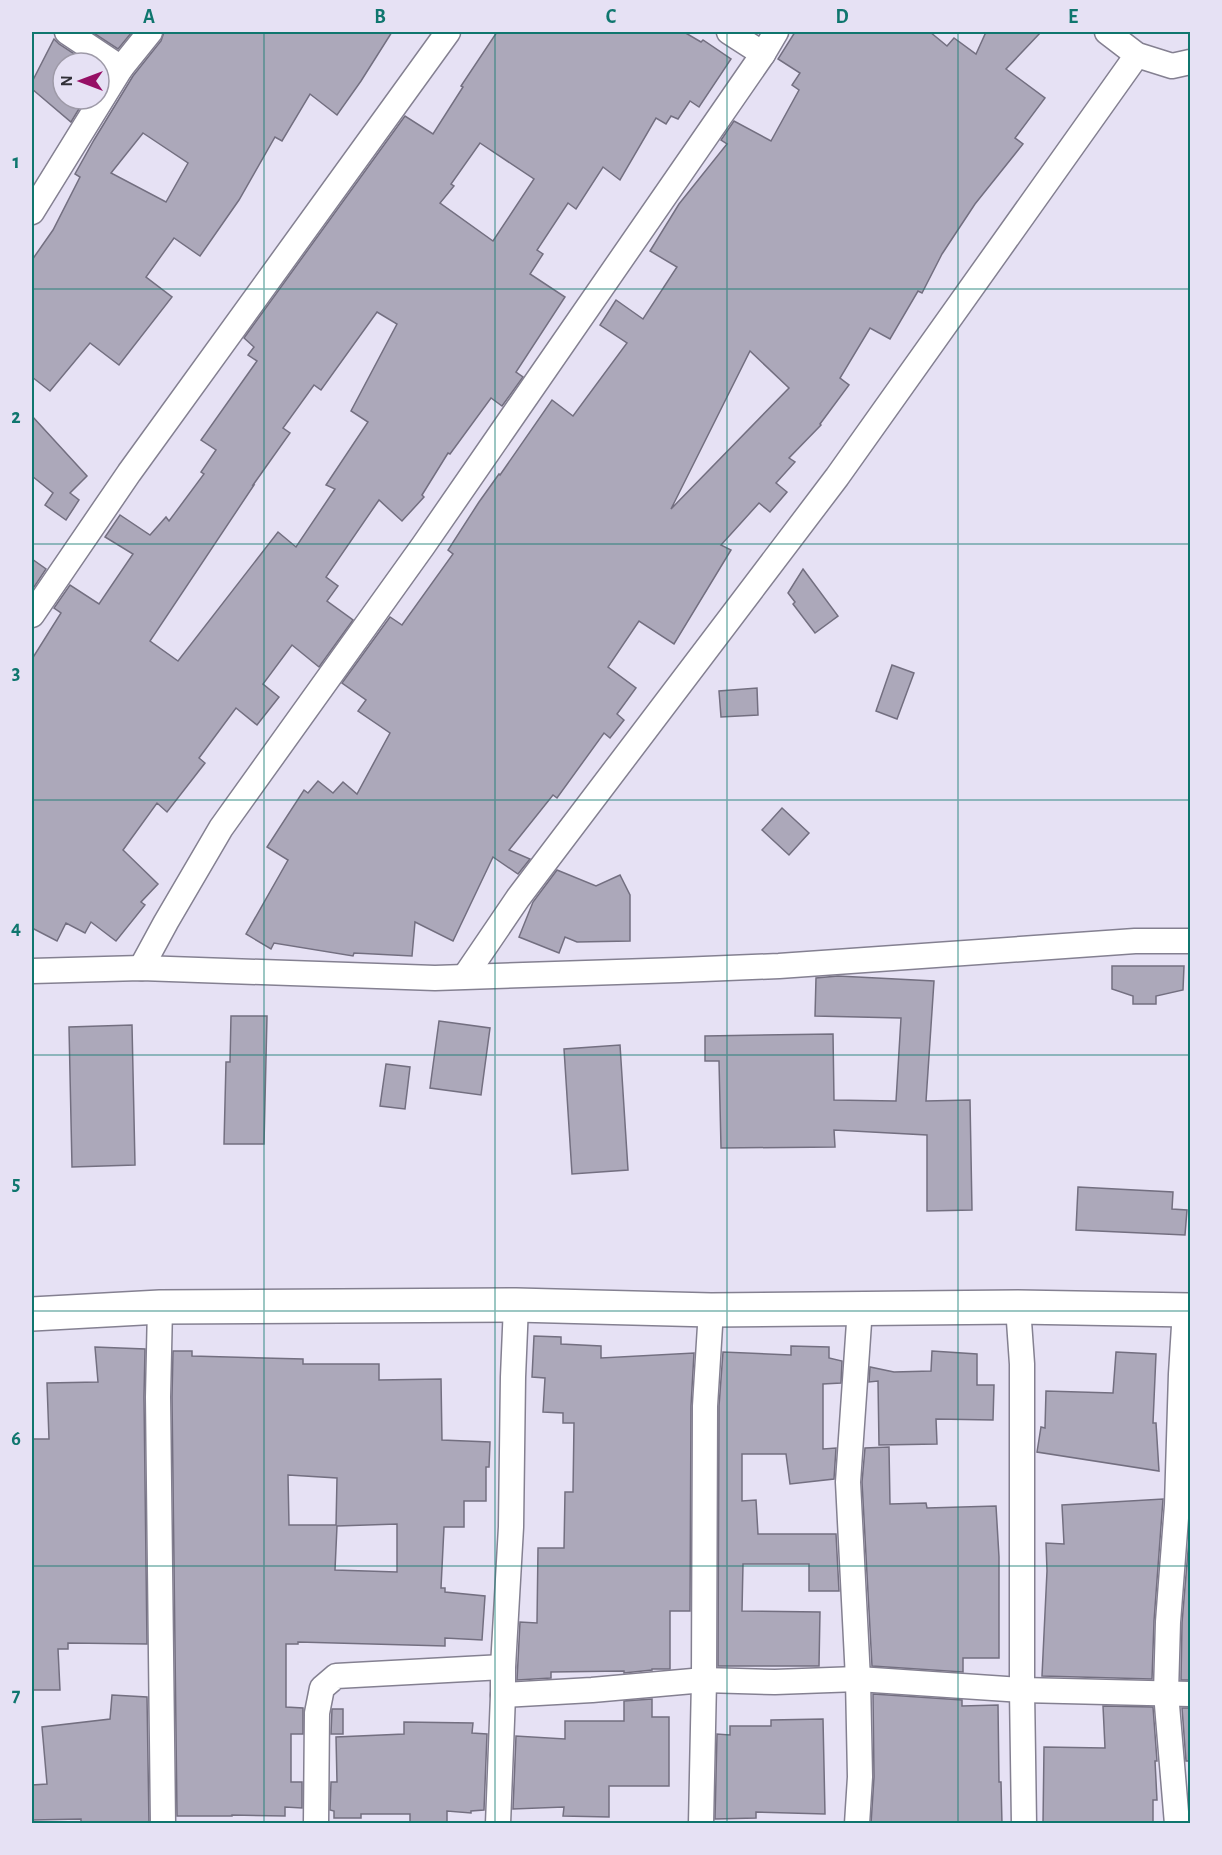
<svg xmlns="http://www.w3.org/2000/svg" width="1222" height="1855" viewBox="0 0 1222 1855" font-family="'Alegreya Sans',sans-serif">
<rect width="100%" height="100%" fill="#e6e1f4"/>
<g fill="#aca8ba" stroke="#736f80" stroke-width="1.5" fill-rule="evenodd">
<polygon points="92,32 132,32 118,49"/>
<path d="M164,32H392L361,81L337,115L310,94L282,141L275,137L239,200L200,256L174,238L146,277L172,297L119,365L90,343L50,391L32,377V260L53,230L80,177L75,174L94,140L133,76L161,41ZM143,133L188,163L166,202L111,173Z"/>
<path d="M497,32H684L701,42L703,40L731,59L699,107L690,101L678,119L671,116L666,124L656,118L620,180L603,167L576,209L568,203L537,250L543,254L530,274L565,297L516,372L523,377L502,406L491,398L450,454L448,453L422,495L424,497L402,521L379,500L326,577L338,586L327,601L353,620L319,667L292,645L263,684L279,697L257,725L236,708L199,758L205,763L167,812L157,803L123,850L158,884L141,902L145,905L116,941L91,922L85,933L66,923L57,941L32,928V659L61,613L54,608L70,585L99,604L133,554L105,537L120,515L150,535L166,517L169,521L204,474L201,472L216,450L201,440L257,361L248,355L254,347L244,338L405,116L433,134L463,87L461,86ZM480,143L534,179L493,241L440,203L454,186L451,184ZM377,312L397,324L351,411L368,422L326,485L335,489L296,547L278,532L178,661L150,641L254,485H253L290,433L283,428L314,385L321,390Z"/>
<path d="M795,32H930L947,46L954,38L976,54L986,32H1041L1006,69L1045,98L1015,138L1023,144L975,204L942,254L922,293L918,291L890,339L870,328L840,378L849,385L820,424L821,425L789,458L795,462L776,483L787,492L770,512L759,503L721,545L731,550L674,644L639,621L608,667L636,688L617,714L624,720L610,738L604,733L557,798L553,795L509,850L530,859L518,874L493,857L453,941L415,922L412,956L354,953L353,956L274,943L271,949L246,934L288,860L267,847L304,790L308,793L318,781L333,793L343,782L357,794L390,733L358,711L366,700L342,683L390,617L402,625L453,554L448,550L479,502L499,474L500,475L552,400L573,416L627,343L600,325L616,300L643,319L677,267L650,251L679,204L727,144L721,140L734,121L771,141L799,90L792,85L800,73L778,59ZM750,351L789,388L671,509Z"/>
<polygon points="54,39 59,44 88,63 63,63 63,99 85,99 71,122 32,89 32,82"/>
<polygon points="32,416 87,476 70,493 79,500 66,520 45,505 53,493 32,476"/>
<polygon points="32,559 46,569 32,590"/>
<polygon points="803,569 838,616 815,633 793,604 795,602 788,593"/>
<polygon points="892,665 914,673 897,719 876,711"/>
<polygon points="757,688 758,715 721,717 719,691"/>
<polygon points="782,808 809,833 789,855 762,830"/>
<polygon points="557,870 596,886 620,875 630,895 630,941 577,942 565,937 559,953 519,937 533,902"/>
<polygon points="1112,966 1184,966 1183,990 1156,996 1156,1004 1133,1004 1133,996 1112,989"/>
<polygon points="838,976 934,981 926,1101 970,1100 972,1210 927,1211 927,1135 834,1130 835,1147 721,1148 719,1061 705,1061 705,1036 833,1034 834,1100 896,1101 901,1018 815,1016 816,978"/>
<polygon points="231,1016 267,1016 264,1144 224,1144 226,1062 230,1062"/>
<polygon points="439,1021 490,1028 481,1095 430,1088"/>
<polygon points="132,1025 135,1165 72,1167 69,1027"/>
<polygon points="620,1045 628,1170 572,1174 564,1049"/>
<polygon points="386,1064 410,1067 405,1109 380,1106"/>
<polygon points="1078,1187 1173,1192 1172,1209 1187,1210 1185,1235 1076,1230"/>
<polygon points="534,1336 561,1337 561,1344 601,1346 601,1358 694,1353 691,1406 690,1611 670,1611 670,1669 652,1669 652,1670 624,1673 624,1671 551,1672 551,1678 517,1680 520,1622 537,1623 538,1548 564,1548 565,1492 573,1492 574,1423 563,1423 563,1413 543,1412 545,1378 532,1377"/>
<polygon points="791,1346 829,1347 829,1358 842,1361 841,1383 823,1384 823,1449 836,1448 834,1479 790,1484 786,1454 742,1454 742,1501 756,1500 758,1534 836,1534 839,1591 809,1591 809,1564 743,1564 742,1611 820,1612 819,1666 718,1666 719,1406 723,1352 791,1355"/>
<polygon points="95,1347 145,1349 144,1397 147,1644 68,1643 68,1649 58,1649 60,1690 32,1690 32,1439 49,1439 47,1383 98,1382"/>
<path d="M173,1351H192V1356L303,1359V1364H379V1380L441,1379L442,1440L490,1442L489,1467H486V1501H464V1527H444L441,1588H445V1592L485,1596L482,1640L445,1638V1646L298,1642V1644H286V1707L303,1708V1734H291V1782H302V1808L285,1807V1816L232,1815V1816H177L172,1397ZM288,1475L337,1478L336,1525H289ZM397,1524V1572L335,1570L337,1526Z"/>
<polygon points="932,1351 977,1354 977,1385 994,1385 993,1420 936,1419 937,1444 879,1445 878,1381 869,1382 870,1367 894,1372 931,1371"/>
<polygon points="1116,1352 1156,1354 1153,1423 1156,1423 1159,1471 1037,1452 1041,1427 1045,1428 1046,1391 1113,1393"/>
<polygon points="889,1447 890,1504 926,1503 927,1508 996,1506 999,1557 999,1658 963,1658 963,1672 872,1666 862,1482 865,1448"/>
<polygon points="1163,1499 1154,1621 1152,1679 1042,1676 1047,1571 1046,1543 1064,1544 1062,1505"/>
<polygon points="1191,1515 1191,1680 1181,1680 1182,1623"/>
<polygon points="873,1694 962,1700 962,1706 998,1705 999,1782 1001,1782 1002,1824 871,1824 874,1777"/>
<polygon points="112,1695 147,1697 149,1824 81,1824 81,1819 32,1820 32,1785 47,1784 42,1727 110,1719"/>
<polygon points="652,1699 652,1717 669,1717 669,1786 609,1786 609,1817 563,1816 564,1807 513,1809 516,1736 565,1739 565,1721 624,1721 624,1701"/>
<polygon points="1103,1706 1153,1707 1157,1761 1155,1761 1157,1800 1153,1800 1153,1824 1043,1824 1044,1747 1105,1748"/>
<polygon points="1182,1708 1191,1708 1191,1761 1186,1761"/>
<polygon points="332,1709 343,1709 343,1734 331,1734"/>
<polygon points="823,1719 825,1814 756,1812 756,1818 715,1819 717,1734 730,1735 730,1726 771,1726 771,1720"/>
<polygon points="404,1722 473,1723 472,1733 487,1734 484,1810 471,1811 471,1813 447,1811 447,1824 410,1824 410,1814 361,1814 361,1818 334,1818 334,1811 330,1810 331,1782 337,1782 336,1737 404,1734"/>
</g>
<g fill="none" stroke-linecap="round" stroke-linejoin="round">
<g stroke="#848091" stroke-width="27">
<g id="street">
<polyline points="67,32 121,68"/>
<polyline points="729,32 763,54"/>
<polyline points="1107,32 1137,55 1172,66 1190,62"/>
<polyline points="32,212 121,68 150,32"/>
<polyline points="32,615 129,473 448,32"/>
<polyline points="141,968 166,922 221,828 423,546 763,54 776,32"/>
<polyline points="32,971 141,968 435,978 679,970 779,966 1135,941 1190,941"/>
<polyline points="465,976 518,898 837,477 1137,55"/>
<polyline points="160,1307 158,1397 163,1824"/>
<polyline points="1018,1307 1022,1364 1022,1690 1024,1824"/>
<polyline points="503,1695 592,1690 704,1680 775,1682 858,1679 1022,1690 1190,1694"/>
<polyline points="316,1824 317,1713 322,1688 336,1676 503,1667"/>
<polyline points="498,1824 503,1695 503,1667 511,1527 513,1377 516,1305"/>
<polyline points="701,1824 704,1680 705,1406 711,1310"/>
<polyline points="857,1824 860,1777 858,1679 848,1482 860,1308"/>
<polyline points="1177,1824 1166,1693 1168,1622 1177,1505 1181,1374 1185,1310"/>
</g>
</g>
<g stroke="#848091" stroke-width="36">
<polyline id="secondary" points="32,1314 160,1307 516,1305 711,1310 1018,1307 1190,1310"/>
</g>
<use href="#street" stroke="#fff" stroke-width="24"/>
<use href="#secondary" stroke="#fff" stroke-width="33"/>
</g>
<path fill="none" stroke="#0f766e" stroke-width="1.5" stroke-opacity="0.55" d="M264,32V1824M495,32V1824M727,32V1824M958,32V1824M32,289H1190M32,544H1190M32,800H1190M32,1055H1190M32,1311H1190M32,1566H1190"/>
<rect width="1222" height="1855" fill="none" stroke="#e6e1f4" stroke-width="66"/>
<g transform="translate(81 81) rotate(270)"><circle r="28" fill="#e6e1f4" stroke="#9e9aa8" stroke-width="1.5"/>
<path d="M0-4.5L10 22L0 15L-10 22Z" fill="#960f65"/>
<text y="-9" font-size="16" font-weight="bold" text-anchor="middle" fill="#313037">N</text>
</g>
<rect x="33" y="33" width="1156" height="1789" fill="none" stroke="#0f766e" stroke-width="2"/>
<g font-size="20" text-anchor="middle" font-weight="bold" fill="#0f766e">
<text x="149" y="23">A</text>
<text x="380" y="23">B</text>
<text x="611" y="23">C</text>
<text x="842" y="23">D</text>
<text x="1073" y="23">E</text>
<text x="16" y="168">1</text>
<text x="16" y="423">2</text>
<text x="16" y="679">3</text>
<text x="16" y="934">4</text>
<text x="16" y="1190">5</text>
<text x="16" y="1445">6</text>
<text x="16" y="1701">7</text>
</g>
</svg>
